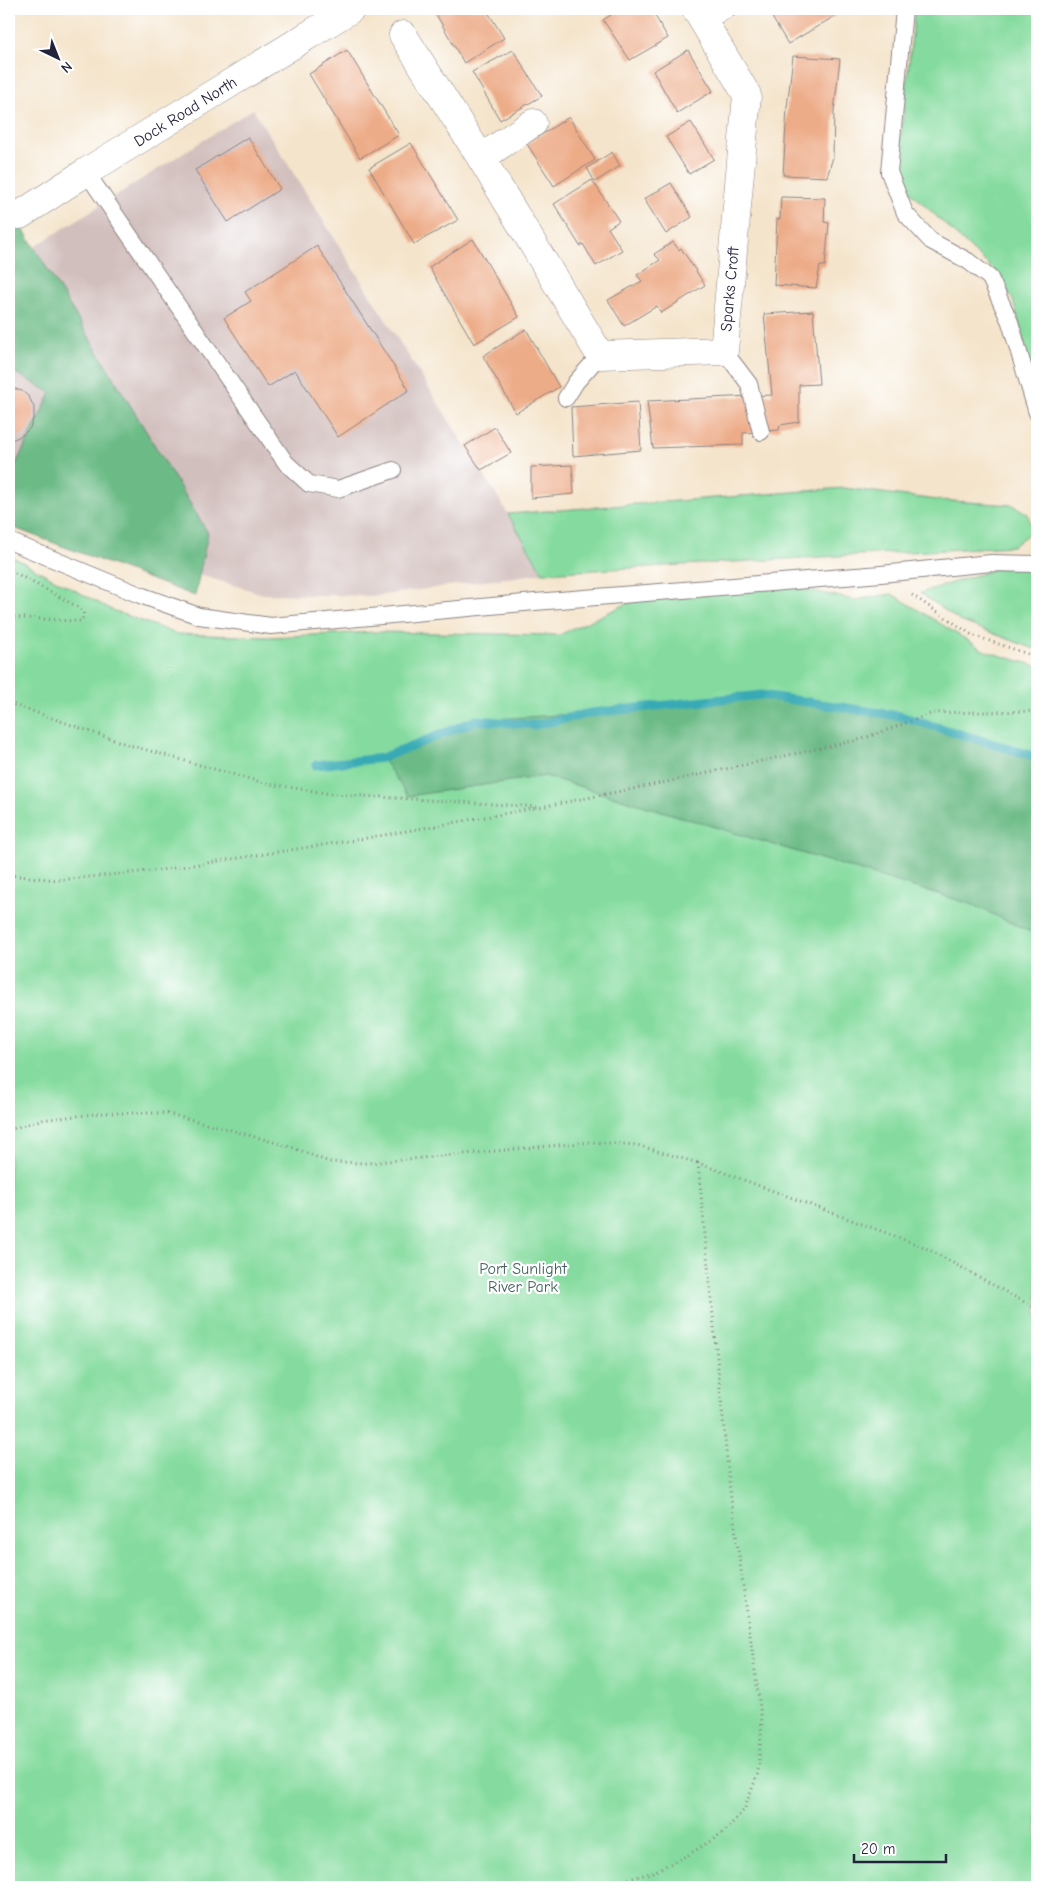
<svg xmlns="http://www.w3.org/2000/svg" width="1046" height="1896" viewBox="0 0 1046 1896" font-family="'Comic Neue',sans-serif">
<rect width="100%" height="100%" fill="#fff"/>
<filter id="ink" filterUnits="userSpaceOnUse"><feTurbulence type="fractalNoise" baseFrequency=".02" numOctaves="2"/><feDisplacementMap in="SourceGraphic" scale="10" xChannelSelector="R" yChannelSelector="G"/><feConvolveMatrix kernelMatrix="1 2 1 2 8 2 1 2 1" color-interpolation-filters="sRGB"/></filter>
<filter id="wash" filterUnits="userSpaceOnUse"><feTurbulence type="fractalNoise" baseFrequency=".0096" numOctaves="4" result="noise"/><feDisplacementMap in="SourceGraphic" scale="20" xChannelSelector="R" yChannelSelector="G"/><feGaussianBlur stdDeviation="1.12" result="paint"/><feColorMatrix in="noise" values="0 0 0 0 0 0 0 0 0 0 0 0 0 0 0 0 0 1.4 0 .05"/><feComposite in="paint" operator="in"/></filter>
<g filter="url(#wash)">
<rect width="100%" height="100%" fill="#f4e4cb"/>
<g fill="#d1bfbd">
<polygon points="253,109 508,514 543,573 376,596 263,594 200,575 208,533 34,247"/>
<polygon points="9,369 51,393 9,478"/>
</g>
<g fill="#85db9f" stroke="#547e6d">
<polygon points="915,9 1037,9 1037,393 1013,300 996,272 904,186 898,160"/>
<polygon points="844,488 937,500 1013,505 1028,514 1032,531 1013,546 543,573 508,514"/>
<polygon points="9,555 112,610 177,634 270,637 375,632 559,635 633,601 795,587 854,600 892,594 985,651 1037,666 1037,1887 9,1887"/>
<polygon points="1014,563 1037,574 1037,650 960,621 920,593"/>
</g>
<g fill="#6cbb86" stroke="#476e60">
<polygon points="20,224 208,533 195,596 9,526 9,478 51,393 9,369 9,235"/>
<polygon points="761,695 900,716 1037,757 1037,935 971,904 545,776 408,796 382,758 477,720 591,713"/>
</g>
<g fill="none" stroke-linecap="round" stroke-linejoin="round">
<polyline stroke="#39aab5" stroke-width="9" points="316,765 382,758 477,720 535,725 591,713 761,695 900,716 1037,757"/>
</g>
<g id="blocks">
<g fill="#edac88">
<polygon points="433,9 486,9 504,38 464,63"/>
<polygon points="620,9 651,9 668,38 630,60 603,20"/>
<polygon points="767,9 830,9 835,16 788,44"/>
<polygon points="347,50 399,135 360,158 309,74"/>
<polygon points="513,50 542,96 500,120 472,72"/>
<polygon points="688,50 713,91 677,113 653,71"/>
<polygon points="793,56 840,59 834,111 833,157 827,177 783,175 787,108"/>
<polygon points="569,117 595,160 554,186 527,144"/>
<polygon points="691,122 714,159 689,174 666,137"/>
<polygon points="248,137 280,189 228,222 195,170"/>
<polygon points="411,143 458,220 414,244 369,168"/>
<polygon points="612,152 620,166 595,182 587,168"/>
<polygon points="592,180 619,221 608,228 622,250 596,266 583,244 580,246 554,204"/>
<polygon points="671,183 692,217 666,234 644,199"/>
<polygon points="781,197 825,198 824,222 829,223 825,266 820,266 816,288 774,285 777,219 780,219"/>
<polygon points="473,239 519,317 474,344 429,267"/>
<polygon points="673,242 679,250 681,248 705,285 661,313 657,306 624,326 608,300 642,281 637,275 660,260 654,254"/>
<polygon points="317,246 409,390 338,437 295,370 268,387 224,318 251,301 245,292"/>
<polygon points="813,311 819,384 799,385 799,422 780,425 779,430 743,433 743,445 653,448 647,401 772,395 764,314"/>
<polygon points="526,329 559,387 516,413 483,356"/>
<polygon points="9,387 22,391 29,397 34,407 34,416 30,428 24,434 12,440 9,440"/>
<polygon points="638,402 641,450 573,456 571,407"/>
<polygon points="495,427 511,453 481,470 465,446"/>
<polygon points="572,465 574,494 531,498 531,467"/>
</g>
</g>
</g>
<g filter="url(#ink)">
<use href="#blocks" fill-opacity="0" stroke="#8b8383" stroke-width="1"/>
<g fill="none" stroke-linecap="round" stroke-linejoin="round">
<g stroke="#8b8383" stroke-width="18">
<g id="service">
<polyline points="904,9 889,172 905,213 931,241 968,261 990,278 1010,322 1037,413"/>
<polyline points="704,23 728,9"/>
<polyline points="86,172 286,463 309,484 338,489 393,470"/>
<polyline points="724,351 749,384 761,432"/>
<polyline points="566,398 576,382 600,355"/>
<polyline points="9,541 140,595 199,616 271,626 535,602 881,574 991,563 1037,564"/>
</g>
</g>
<g stroke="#8b8383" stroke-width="29">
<g id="minor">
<polyline points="403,35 481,158 600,355 724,351 747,95 696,9"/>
<polyline points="481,158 533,123"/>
<polyline points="20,215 86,172 351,9"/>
</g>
</g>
<g stroke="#8b8383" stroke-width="3" stroke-dasharray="1 4" stroke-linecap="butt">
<polyline points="912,595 972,635 1037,657"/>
<polyline points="9,617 73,621 81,621 84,616 83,611 76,606 10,570"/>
<polyline points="9,703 129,745 264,783 332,794 541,807 657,784 862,739 933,713 1037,711"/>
<polyline points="9,875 58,880 161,870 361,839 536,808"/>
<polyline points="9,1130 40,1120 104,1113 165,1113 217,1126 294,1148 329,1162 367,1163 592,1142 637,1145 698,1163"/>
<polyline points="9,1879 36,1887"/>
<polyline points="599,1887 651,1873 688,1855 723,1833 744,1810 758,1773 762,1722 730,1491 698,1163 924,1247 1037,1309"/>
</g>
<use href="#service" stroke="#fff" stroke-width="16"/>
<use href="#minor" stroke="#fff" stroke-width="28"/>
</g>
</g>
<g text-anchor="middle" stroke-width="4.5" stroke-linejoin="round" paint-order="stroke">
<g font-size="16" fill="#22223b" stroke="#fff">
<text transform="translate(185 111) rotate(-32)" y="6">Dock Road North</text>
<text transform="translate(729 289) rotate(-85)" y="6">Sparks Croft</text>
</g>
<g font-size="16" fill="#45635e" stroke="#fff">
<text x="523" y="1274">Port Sunlight<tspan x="523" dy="18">River Park</tspan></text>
</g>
</g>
<rect width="1046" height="1896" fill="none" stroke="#fff" stroke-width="30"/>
<g transform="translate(58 58) rotate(137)" stroke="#ffffff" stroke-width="4" paint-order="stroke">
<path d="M0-4L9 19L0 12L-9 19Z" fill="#22223b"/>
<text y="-8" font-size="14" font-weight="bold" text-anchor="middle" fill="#22223b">N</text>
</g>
<path d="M854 1854v8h92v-8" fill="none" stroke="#22223b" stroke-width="2.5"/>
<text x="861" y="1854" font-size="15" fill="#22223b" stroke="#ffffff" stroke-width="4" paint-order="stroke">20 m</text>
</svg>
